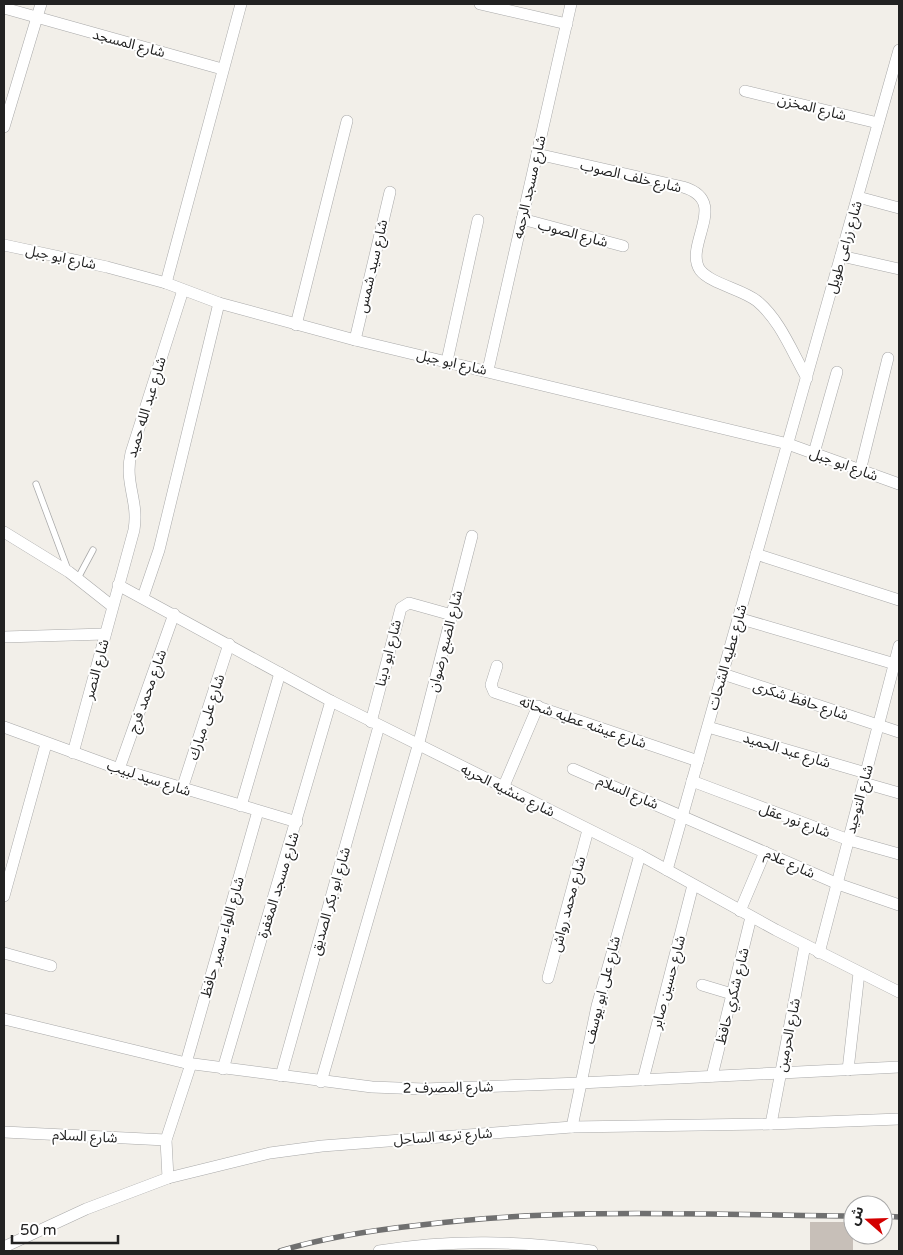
<svg xmlns="http://www.w3.org/2000/svg" width="903" height="1255" viewBox="0 0 903 1255" font-family="'Varela Round','Noto Sans Arabic',sans-serif">
<rect width="100%" height="100%" fill="#f2efe9"/>
<rect fill="#c7bfb8" x="810" y="1222" width="43" height="29"/>
<g fill="none" stroke-linecap="round" stroke-linejoin="round">
<g stroke="#a9a9a9" stroke-width="7">
<g id="service">
<polyline points="36,484 68,570"/>
<polyline points="78,578 93,550"/>
</g>
</g>
<g stroke="#a9a9a9" stroke-width="12">
<g id="minor">
<polyline points="480,4 567,24"/>
<polyline points="4,8 222,69"/>
<polyline points="745,91 878,123"/>
<polyline points="4,127 41,4"/>
<path d="M537,154L683,187C731,201 683,245 700,270C711,284 742,289 757,301C780,320 792,352 807,378"/>
<polyline points="858,197 899,208"/>
<polyline points="522,219 623,246"/>
<polyline points="4,245 107,267 166,283 219,303 355,340 788,444 899,484"/>
<polyline points="841,256 899,269"/>
<polyline points="166,283 241,4"/>
<polyline points="296,325 347,121"/>
<polyline points="355,340 390,192"/>
<polyline points="447,361 478,220"/>
<polyline points="488,370 571,4"/>
<polyline points="814,453 837,372"/>
<polyline points="860,471 888,358"/>
<polyline points="4,532 69,572 112,606"/>
<polyline points="756,554 899,600"/>
<polyline points="118,585 331,701 640,855 776,930 899,992"/>
<polyline points="143,597 159,550 219,303"/>
<polyline points="738,618 895,664"/>
<polyline points="4,637 105,634"/>
<polyline points="497,666 491,685 494,692 698,761"/>
<polyline points="723,674 899,732"/>
<polyline points="371,722 401,608 409,603 452,615"/>
<polyline points="4,727 119,769 297,822"/>
<polyline points="708,727 866,773"/>
<path d="M73,753L134,530C139,500 124,484 131,453L183,290"/>
<polyline points="119,769 174,614"/>
<polyline points="573,769 838,884 899,905"/>
<polyline points="692,781 849,840 899,854"/>
<polyline points="864,783 899,793"/>
<polyline points="503,788 538,706"/>
<polyline points="182,789 229,644"/>
<polyline points="241,806 280,673"/>
<polyline points="667,870 899,50"/>
<polyline points="4,896 46,744"/>
<polyline points="740,911 765,852"/>
<polyline points="4,953 51,966"/>
<polyline points="819,953 899,646"/>
<polyline points="548,978 588,830"/>
<polyline points="702,985 732,994"/>
<polyline points="4,1019 186,1063 372,1087 424,1089 580,1083 899,1067"/>
<polyline points="186,1063 258,811"/>
<polyline points="223,1069 331,701"/>
<polyline points="848,1070 859,973"/>
<polyline points="281,1076 379,726"/>
<polyline points="712,1076 751,917"/>
<polyline points="643,1080 693,885"/>
<polyline points="321,1082 418,746 472,536"/>
<polyline points="771,1124 805,945"/>
<polyline points="572,1127 597,1006 640,855"/>
<polyline points="4,1132 166,1140"/>
<polyline points="168,1178 166,1140 191,1064"/>
<polyline points="4,1247 86,1209 168,1178 270,1153 322,1146 572,1127 771,1124 899,1119"/>
<path d="M379,1251C452,1239 520,1241 592,1251"/>
</g>
</g>
<use href="#service" stroke="#fff" stroke-width="5.5"/>
<use href="#minor" stroke="#fff" stroke-width="11"/>
<g stroke="#707070" stroke-width="5.5">
<g id="rail">
<polyline points="883,1216 899,1217"/>
<path d="M280,1251C326,1237 374,1230 421,1225C564,1207 709,1215 853,1216"/>
</g>
</g>
<use href="#rail" stroke="#fff" stroke-width="4" stroke-dasharray="11" stroke-linecap="butt"/>
</g>
<g text-anchor="middle" stroke-width="4" stroke-linejoin="round" paint-order="stroke">
<g font-size="14" fill="#222" stroke="#fff">
<text transform="translate(129 43) rotate(15)" y="5">شارع المسجد</text>
<text transform="translate(812 107) rotate(14)" y="5">شارع المخزن</text>
<text transform="translate(631 176) rotate(13)" y="5">شارع خلف الصوب</text>
<text transform="translate(529 187) rotate(-77)" y="5">شارع مسجد الرحمه</text>
<text transform="translate(573 233) rotate(15)" y="5">شارع الصوب</text>
<text transform="translate(844 247) rotate(-74)" y="5">شارع زراعى طويل</text>
<text transform="translate(61 257) rotate(12)" y="5">شارع ابو جبل</text>
<text transform="translate(372 266) rotate(-77)" y="5">شارع سيد شمس</text>
<text transform="translate(452 362) rotate(13)" y="5">شارع ابو جبل</text>
<text transform="translate(146 407) rotate(-73)" y="5">شارع عبد الله حميد</text>
<text transform="translate(844 464) rotate(20)" y="5">شارع ابو جبل</text>
<text transform="translate(445 641) rotate(-76)" y="5">شارع الضبع رضوان</text>
<text transform="translate(388 653) rotate(-76)" y="5">شارع ابو دينا</text>
<text transform="translate(727 657) rotate(-74)" y="5">شارع عطيه الشحات</text>
<text transform="translate(96 669) rotate(-75)" y="5">شارع النصر</text>
<text transform="translate(147 691) rotate(-70)" y="5">شارع محمد فرج</text>
<text transform="translate(801 700) rotate(18)" y="5">شارع حافظ شكرى</text>
<text transform="translate(206 717) rotate(-72)" y="5">شارع على مبارك</text>
<text transform="translate(583 722) rotate(19)" y="5">شارع عيشه عطيه شحاته</text>
<text transform="translate(787 750) rotate(17)" y="5">شارع عبد الحميد</text>
<text transform="translate(149 778) rotate(18)" y="5">شارع سيد لبيب</text>
<text transform="translate(508 790) rotate(26)" y="5">شارع منشيه الحريه</text>
<text transform="translate(628 792) rotate(23)" y="5">شارع السلام</text>
<text transform="translate(859 799) rotate(-75)" y="5">شارع التوحيد</text>
<text transform="translate(795 820) rotate(20)" y="5">شارع نور عقل</text>
<text transform="translate(790 863) rotate(24)" y="5">شارع علام</text>
<text transform="translate(278 885) rotate(-73)" y="5">شارع مسجد المغفرة</text>
<text transform="translate(330 901) rotate(-74)" y="5">شارع ابو بكر الصديق</text>
<text transform="translate(568 904) rotate(-75)" y="5">شارع محمد رواش</text>
<text transform="translate(222 937) rotate(-74)" y="5">شارع اللواء سمير حافظ</text>
<text transform="translate(668 982) rotate(-75)" y="5">شارع حسين صابر</text>
<text transform="translate(602 990) rotate(-76)" y="5">شارع على ابو يوسف</text>
<text transform="translate(732 996) rotate(-76)" y="5">شارع شكري حافظ</text>
<text transform="translate(788 1035) rotate(-79)" y="5">شارع الحرمين</text>
<text transform="translate(448 1087) rotate(-1)" y="5">شارع المصرف 2</text>
<text transform="translate(85 1136) rotate(3)" y="5">شارع السلام</text>
<text transform="translate(443 1136) rotate(-4)" y="5">شارع ترعه الساحل</text>
</g>
</g>
<rect width="903" height="1255" fill="none" stroke="#222222" stroke-width="10"/>
<g transform="translate(868 1220) rotate(290)"><circle r="24" fill="#ffffff" stroke="#a7a7a7"/>
<path d="M0-4L9 19L0 12L-9 19Z" fill="#d40000"/>
<text y="-8" font-size="14" font-weight="bold" text-anchor="middle" fill="#222222">ش</text>
</g>
<path d="M12 1235v8h106v-8" fill="none" stroke="#222222" stroke-width="2.5"/>
<text x="20" y="1235" font-size="15" fill="#222222" stroke="#ffffff" stroke-width="4" paint-order="stroke">50 m</text>
</svg>
